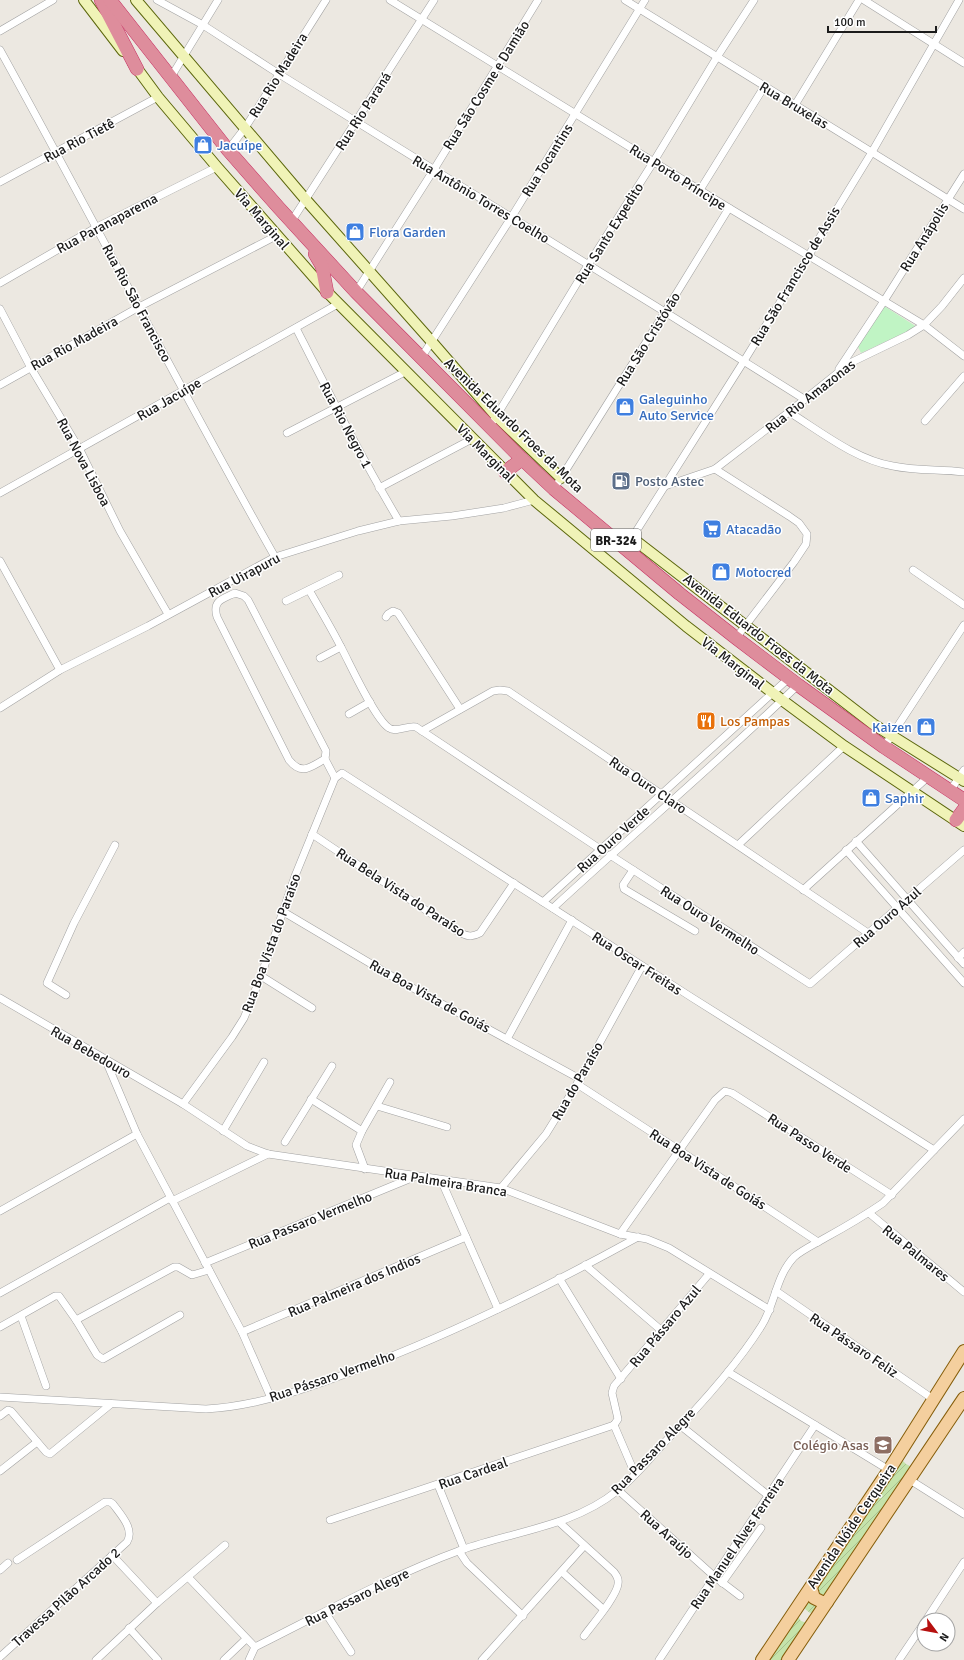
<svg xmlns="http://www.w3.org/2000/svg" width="964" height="1660" viewBox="0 0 964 1660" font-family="Signika,sans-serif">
<defs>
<pattern id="garden-furrows" width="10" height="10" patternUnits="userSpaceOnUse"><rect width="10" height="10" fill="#c5e3aa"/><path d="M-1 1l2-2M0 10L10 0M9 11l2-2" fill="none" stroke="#a9c292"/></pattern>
</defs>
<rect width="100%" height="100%" fill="#ece8e1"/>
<polygon fill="#c0f4c4" points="884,306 917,327 861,353 858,347"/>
<g fill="url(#garden-furrows)">
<polygon points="902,1460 906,1464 912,1467 815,1611 810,1613 805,1609 805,1604"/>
<polygon points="797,1615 801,1621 807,1623 782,1660 767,1660"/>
</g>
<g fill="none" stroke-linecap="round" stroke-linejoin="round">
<g stroke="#a2a2a2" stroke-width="8">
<g id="street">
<polyline points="157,0 203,25 279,74 665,312 804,399"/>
<polyline points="390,0 729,208 924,325 964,356"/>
<polyline points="625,0 964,209"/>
<polyline points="864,0 964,63"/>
<polyline points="0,31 53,0"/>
<path d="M0,50C93,218 180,389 275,557"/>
<polyline points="171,77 218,0"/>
<polyline points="795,105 859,0"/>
<polyline points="228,150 245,128 326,0"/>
<polyline points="0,182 158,97"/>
<polyline points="700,190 764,87"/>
<polyline points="291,222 434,0"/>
<polyline points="0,283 97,227 217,167"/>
<polyline points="356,292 433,171 538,0"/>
<polyline points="0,309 31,368 80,450 120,531 168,614"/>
<path d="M296,328C329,393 362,459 399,521"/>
<polyline points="421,358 511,218 645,0"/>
<polyline points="839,369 884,301 964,174"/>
<polyline points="0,385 139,307 276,236"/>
<path d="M789,412C821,432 856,460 893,466C916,471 941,469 964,472"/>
<polyline points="494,420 588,265 654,161 717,57 754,0"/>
<polyline points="925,421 964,376"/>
<polyline points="287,433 405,372"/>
<polyline points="715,469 789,516 799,523 807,534 806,544 794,562 736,638"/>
<polyline points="665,486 715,469 789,412 850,363 908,335 924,325 942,306 964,278"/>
<polyline points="379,488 472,439"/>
<polyline points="554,489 665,312 729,208"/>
<polyline points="0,493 338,304"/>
<polyline points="630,541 744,361 872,152 959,0"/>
<polyline points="0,561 60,670"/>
<polyline points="913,570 964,605"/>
<path d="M309,590C320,609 332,629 342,649C351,666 375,719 389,728C396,733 408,725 416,727L600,849"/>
<path d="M235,593L244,596L248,600L326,751L325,759C310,767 302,776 289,760L217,617C212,600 223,599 235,593Z"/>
<polyline points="286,601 339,575"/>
<polyline points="386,617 388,614 393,611 398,613 400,616 460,709"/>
<polyline points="320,658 341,647"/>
<polyline points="0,708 60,670 148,626 275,557 358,531 399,521 452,516 504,508 534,500"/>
<polyline points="349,714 370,702"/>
<polyline points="422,731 493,691 500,690 508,691 868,933"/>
<polyline points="884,747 964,625"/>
<polyline points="325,759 335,778"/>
<polyline points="950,791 964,770"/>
<path d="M312,834L457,931C466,936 471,938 480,933L514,883"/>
<polyline points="856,841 964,964"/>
<polyline points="738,845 844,746"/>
<polyline points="846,850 964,983"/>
<polyline points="610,855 810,984 964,850"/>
<polyline points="633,870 623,885 624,889 695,931"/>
<polyline points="803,890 928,777"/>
<polyline points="543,902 789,678"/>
<path d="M553,908C634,833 718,762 798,685"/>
<polyline points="282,911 400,981 580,1079"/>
<polyline points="958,958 964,952"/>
<polyline points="261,976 312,1008"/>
<polyline points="66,995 47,983 74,923 115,845"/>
<polyline points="0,998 183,1104 247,1146 268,1154 501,1188 620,1234 647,1239 669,1248 770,1310"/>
<polyline points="507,1039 572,920"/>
<polyline points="106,1061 137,1134 242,1332 271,1398"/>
<polyline points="577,1084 679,1150 818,1242"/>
<polyline points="311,1099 362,1131"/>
<polyline points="183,1104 232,1037 244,1018 261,976 295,876 335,778 342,773 691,997 934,1150"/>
<polyline points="377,1106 447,1127"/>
<polyline points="223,1131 264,1062"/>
<polyline points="285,1142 332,1066"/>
<polyline points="365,1169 356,1145 362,1131 390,1082"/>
<polyline points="441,1180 498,1309"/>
<polyline points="501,1188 546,1134 577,1084 642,966"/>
<polyline points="172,1201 268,1154"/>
<polyline points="0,1211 137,1134"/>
<polyline points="869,1213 964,1292"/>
<polyline points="620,1234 715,1100 725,1091 732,1093 892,1195"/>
<polyline points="205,1263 414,1177"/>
<polyline points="585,1265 662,1331"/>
<polyline points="559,1278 621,1379"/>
<polyline points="776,1291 933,1399"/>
<polyline points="0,1293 170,1198"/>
<polyline points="21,1316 46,1386"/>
<polyline points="76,1320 174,1267 178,1267 192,1275 209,1270"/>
<polyline points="0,1327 55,1296 59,1296 76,1320 97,1355 103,1359 180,1315"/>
<polyline points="242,1332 466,1237"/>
<polyline points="728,1372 889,1470"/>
<path d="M0,1397L206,1409C259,1406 312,1387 361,1368C457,1332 549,1286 638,1237"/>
<polyline points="0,1416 8,1410 11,1411 46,1452 50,1454 111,1404"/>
<polyline points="614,1425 618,1419 612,1393 614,1386 709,1274"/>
<polyline points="614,1425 635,1474"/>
<polyline points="681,1426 769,1496"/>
<polyline points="0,1471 37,1442"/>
<polyline points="910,1480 964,1514"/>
<polyline points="438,1485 464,1549"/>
<polyline points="618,1490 715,1577 740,1596"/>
<polyline points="330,1520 614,1425"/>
<path d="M559,1522L614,1572C617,1576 619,1579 618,1584C617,1596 592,1625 584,1636"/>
<polyline points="459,1551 467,1563 523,1616"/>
<polyline points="112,1555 157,1603"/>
<polyline points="0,1570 8,1563"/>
<polyline points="562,1572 603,1609"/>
<polyline points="188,1577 255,1647"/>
<polyline points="722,1583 761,1528"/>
<polyline points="325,1612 351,1652"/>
<polyline points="926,1620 964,1562"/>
<polyline points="129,1628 158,1660"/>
<path d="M0,1657L127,1542C135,1529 120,1514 113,1504L110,1502H105L17,1560"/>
<polyline points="96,1660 157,1603 225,1545"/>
<polyline points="224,1660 246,1639"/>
<path d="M249,1660L255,1647C323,1613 390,1576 461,1550C514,1531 572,1527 617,1491C634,1478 648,1461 662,1445C696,1410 736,1367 762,1325C775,1304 776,1276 794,1257C802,1250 815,1244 825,1238C845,1227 864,1216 883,1203L964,1119"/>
<polyline points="482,1660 584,1546"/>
<polyline points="659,1660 815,1425"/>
<polyline points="899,1660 924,1623"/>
</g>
</g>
<g stroke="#5c670d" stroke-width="12">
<g id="secondary">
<polyline points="84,0 123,51"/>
<polyline points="136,0 306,200 432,342 496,416 561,478"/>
<polyline points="133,63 158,97 217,167 327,292 534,500 686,626 782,700 844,746 964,826"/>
<polyline points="632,538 873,724 964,781"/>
</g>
</g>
<g stroke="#865e0b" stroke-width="14">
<g id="primary">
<polyline points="811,1588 814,1598 822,1602 827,1602"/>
<polyline points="762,1660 889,1470 964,1351"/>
<polyline points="788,1660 964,1398"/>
</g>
</g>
<g stroke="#c73163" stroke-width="14">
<g id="highway">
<polyline points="101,0 137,69"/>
<polyline points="110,0 228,150 279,208 356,292 522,459 554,489 680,594 736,638 798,685 884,747 964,800"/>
<polyline points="315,254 322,266 327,292"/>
<polyline points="505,472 522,459"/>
<polyline points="956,820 964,809"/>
</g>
</g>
<use href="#street" stroke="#fff" stroke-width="7"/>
<use href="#secondary" stroke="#f0f3b7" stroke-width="10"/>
<use href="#primary" stroke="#f4cf9e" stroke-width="12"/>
<use href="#highway" stroke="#de8d9c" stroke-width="13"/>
</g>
<defs>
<g id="shop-square" transform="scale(1)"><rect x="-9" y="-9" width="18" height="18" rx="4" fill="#3f7fe0" stroke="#fff"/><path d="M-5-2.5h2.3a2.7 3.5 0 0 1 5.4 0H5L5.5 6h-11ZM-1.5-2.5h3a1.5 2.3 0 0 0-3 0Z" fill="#fff"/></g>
<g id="fuel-square" transform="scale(1)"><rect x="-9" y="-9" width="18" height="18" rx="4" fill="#5c6f8a" stroke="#fff"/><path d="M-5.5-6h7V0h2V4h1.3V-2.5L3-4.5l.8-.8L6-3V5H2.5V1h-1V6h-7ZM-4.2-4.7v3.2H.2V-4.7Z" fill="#fff"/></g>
<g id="supermarket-square" transform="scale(1)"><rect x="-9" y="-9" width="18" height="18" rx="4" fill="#3f7fe0" stroke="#fff"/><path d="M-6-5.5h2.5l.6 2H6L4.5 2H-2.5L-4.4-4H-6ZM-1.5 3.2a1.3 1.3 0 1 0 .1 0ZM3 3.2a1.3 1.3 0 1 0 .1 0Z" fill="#fff"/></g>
<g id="restaurant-square" transform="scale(1)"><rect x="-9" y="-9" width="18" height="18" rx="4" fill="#e8710a" stroke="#fff"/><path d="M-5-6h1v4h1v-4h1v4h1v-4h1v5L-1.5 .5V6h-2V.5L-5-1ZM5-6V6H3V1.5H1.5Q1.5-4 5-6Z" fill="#fff"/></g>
<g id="school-square" transform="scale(1)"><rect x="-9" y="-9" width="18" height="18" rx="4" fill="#8d6e63" stroke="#fff"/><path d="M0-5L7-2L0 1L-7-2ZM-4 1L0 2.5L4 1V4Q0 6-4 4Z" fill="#fff"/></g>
</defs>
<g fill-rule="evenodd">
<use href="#shop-square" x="203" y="145"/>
<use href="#shop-square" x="355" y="232"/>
<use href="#shop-square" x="625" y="407"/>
<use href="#fuel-square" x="621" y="481"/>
<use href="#supermarket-square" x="712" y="529"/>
<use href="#shop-square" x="721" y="572"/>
<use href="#restaurant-square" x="706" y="721"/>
<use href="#shop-square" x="926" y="727"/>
<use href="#shop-square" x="871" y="798"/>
<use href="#school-square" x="883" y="1445"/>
</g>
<g text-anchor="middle" stroke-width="3" stroke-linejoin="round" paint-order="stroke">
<rect fill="#fff" stroke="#5f5f5f" stroke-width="1" x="591" y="529" width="50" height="22" rx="3"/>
<g font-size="13" font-weight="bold" fill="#1b1b1b">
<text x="616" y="545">BR-324</text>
</g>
<g font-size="14" fill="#1b1b1b" stroke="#fff">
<text transform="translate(278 75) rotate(-58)" y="5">Rua Rio Madeira</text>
<text transform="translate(486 85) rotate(-58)" y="5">Rua São Cosme e Damião</text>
<text transform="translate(794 105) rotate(31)" y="5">Rua Bruxelas</text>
<text transform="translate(363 111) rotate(-57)" y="5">Rua Rio Paraná</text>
<text transform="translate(79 140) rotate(-28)" y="5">Rua Rio Tietê</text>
<text transform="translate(547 160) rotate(-58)" y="5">Rua Tocantins</text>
<text transform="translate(678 177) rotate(32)" y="5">Rua Porto Príncipe</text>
<text transform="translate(481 199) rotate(31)" y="5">Rua Antônio Torres Coelho</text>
<text transform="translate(262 219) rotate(49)" y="5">Via Marginal</text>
<text transform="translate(107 223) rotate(-28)" y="5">Rua Paranaparema</text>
<text transform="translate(609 233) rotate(-58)" y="5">Rua Santo Expedito</text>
<text transform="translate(924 237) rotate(-58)" y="5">Rua Anápolis</text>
<text transform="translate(795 276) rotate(-59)" y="5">Rua São Francisco de Assis</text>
<text transform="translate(137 303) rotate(62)" y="5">Rua Rio São Francisco</text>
<text transform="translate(648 339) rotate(-58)" y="5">Rua São Cristóvão</text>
<text transform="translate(74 343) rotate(-29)" y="5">Rua Rio Madeira</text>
<text transform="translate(810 396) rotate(-38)" y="5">Rua Rio Amazonas</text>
<text transform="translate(169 399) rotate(-30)" y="5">Rua Jacuípe</text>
<text transform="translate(346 425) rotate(62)" y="5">Rua Rio Negro 1</text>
<text transform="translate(514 425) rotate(44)" y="5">Avenida Eduardo Froes da Mota</text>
<text transform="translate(486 453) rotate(45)" y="5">Via Marginal</text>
<text transform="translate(84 462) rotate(62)" y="5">Rua Nova Lisboa</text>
<text transform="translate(244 575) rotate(-28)" y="5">Rua Uirapuru</text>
<text transform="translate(759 634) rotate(38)" y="5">Avenida Eduardo Froes da Mota</text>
<text transform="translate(733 663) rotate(38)" y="5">Via Marginal</text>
<text transform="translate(648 785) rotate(34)" y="5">Rua Ouro Claro</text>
<text transform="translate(613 839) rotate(-42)" y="5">Rua Ouro Verde</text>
<text transform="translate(401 892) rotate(33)" y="5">Rua Bela Vista do Paraíso</text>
<text transform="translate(887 917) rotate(-41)" y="5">Rua Ouro Azul</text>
<text transform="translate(710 920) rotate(33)" y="5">Rua Ouro Vermelho</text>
<text transform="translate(271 943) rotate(-70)" y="5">Rua Boa Vista do Paraíso</text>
<text transform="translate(637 963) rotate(33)" y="5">Rua Oscar Freitas</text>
<text transform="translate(430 996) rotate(29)" y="5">Rua Boa Vista de Goiás</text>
<text transform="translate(91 1052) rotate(30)" y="5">Rua Bebedouro</text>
<text transform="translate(577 1081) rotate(-60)" y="5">Rua do Paraíso</text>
<text transform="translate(810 1143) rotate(33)" y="5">Rua Passo Verde</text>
<text transform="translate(708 1169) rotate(33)" y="5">Rua Boa Vista de Goiás</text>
<text transform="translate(446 1182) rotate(9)" y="5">Rua Palmeira Branca</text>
<text transform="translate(310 1220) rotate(-22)" y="5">Rua Passaro Vermelho</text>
<text transform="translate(916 1253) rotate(39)" y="5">Rua Palmares</text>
<text transform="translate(354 1285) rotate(-23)" y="5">Rua Palmeira dos Indios</text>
<text transform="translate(665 1326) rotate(-50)" y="5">Rua Pássaro Azul</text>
<text transform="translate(854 1345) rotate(34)" y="5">Rua Pássaro Feliz</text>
<text transform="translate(332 1376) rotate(-19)" y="5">Rua Pássaro Vermelho</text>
<text transform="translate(653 1451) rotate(-46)" y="5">Rua Passaro Alegre</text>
<text transform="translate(473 1473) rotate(-19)" y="5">Rua Cardeal</text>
<text transform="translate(851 1526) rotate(-56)" y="5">Avenida Nóide Cerqueira</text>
<text transform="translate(667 1534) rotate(42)" y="5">Rua Araújo</text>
<text transform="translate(737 1543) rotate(-56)" y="5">Rua Manuel Alves Ferreira</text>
<text transform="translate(66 1597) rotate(-42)" y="5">Travessa Pilão Arcado 2</text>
<text transform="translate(357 1597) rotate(-26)" y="5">Rua Passaro Alegre</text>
</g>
<g font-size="14" fill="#366cbe" stroke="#fff" text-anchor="start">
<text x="217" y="150">Jacuípe</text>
<text x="369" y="237">Flora Garden</text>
<text x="639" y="404">Galeguinho<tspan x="639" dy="16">Auto Service</tspan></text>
<text x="726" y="534">Atacadão</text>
<text x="735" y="577">Motocred</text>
<text x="912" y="732" text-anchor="end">Kaizen</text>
<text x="885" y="803">Saphir</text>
</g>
<g font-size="14" fill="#4e5e75" stroke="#fff" text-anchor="start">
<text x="635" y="486">Posto Astec</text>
</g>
<g font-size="14" fill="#c56008" stroke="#fff" text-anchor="start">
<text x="720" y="726">Los Pampas</text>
</g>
<g font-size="14" fill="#785e54" stroke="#fff" text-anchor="end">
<text x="869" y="1450">Colégio Asas</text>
</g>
</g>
<g transform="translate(936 1632) rotate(122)"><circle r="19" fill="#ffffff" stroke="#a4a4a4"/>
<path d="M0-3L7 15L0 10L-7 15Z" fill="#b6100f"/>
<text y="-6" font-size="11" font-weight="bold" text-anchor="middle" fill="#1b1b1b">N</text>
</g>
<path d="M828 26v6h108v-6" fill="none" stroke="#1b1b1b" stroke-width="2"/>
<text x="834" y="26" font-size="12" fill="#1b1b1b" stroke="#ffffff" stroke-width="3" paint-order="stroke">100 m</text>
</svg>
